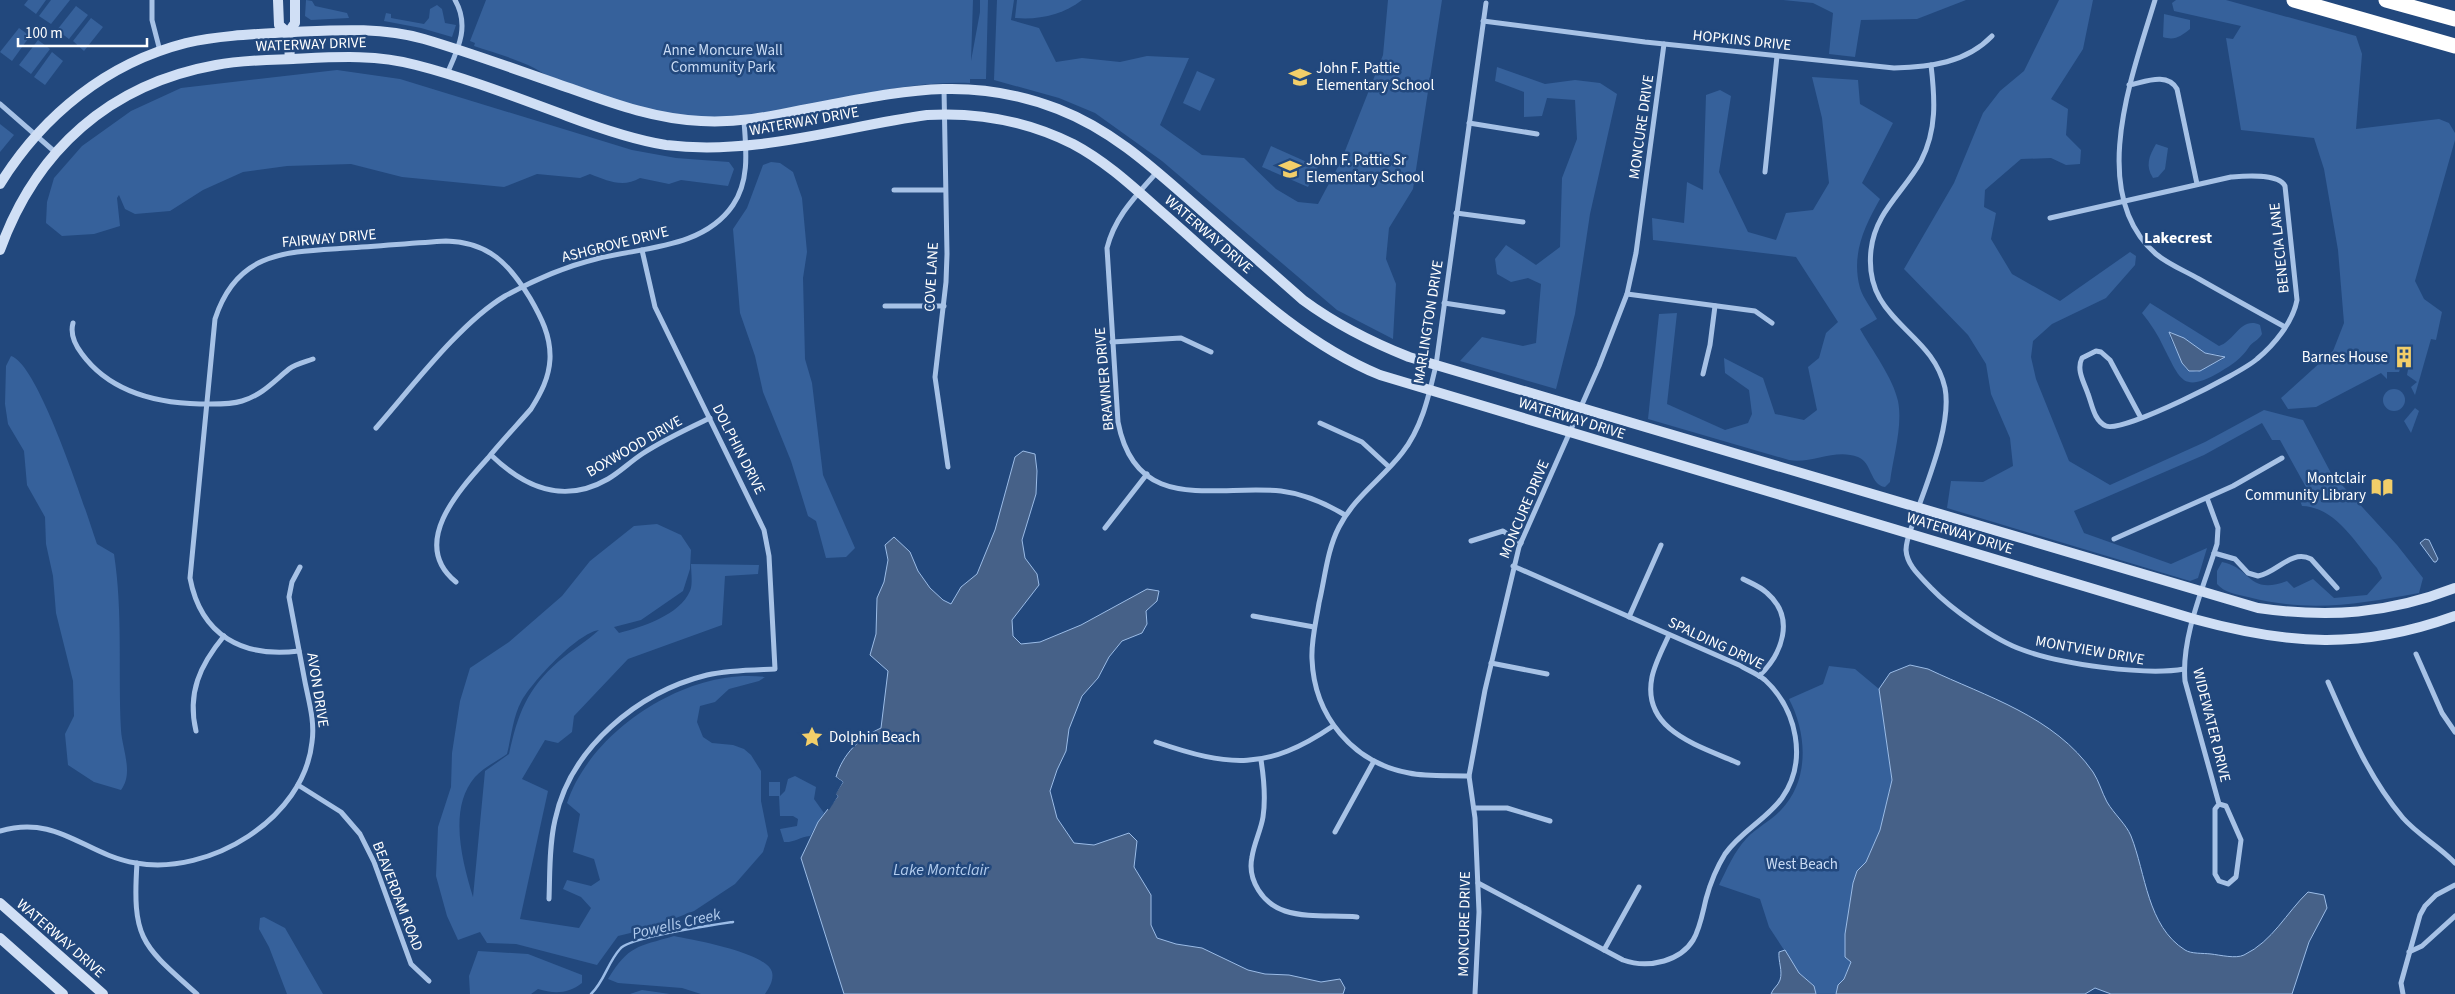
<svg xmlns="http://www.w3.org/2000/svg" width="2455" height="994" viewBox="0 0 2455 994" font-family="'Source Sans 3',sans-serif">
<rect width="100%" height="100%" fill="#22487d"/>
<g fill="#36619b" fill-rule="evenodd">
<polygon points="28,0 46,0 36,14 24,5"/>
<polygon points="51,0 70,0 51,24 39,16"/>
<polygon points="306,0 312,1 315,6 347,13 349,18 311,20 305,16"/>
<path d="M486,0H973L971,61L980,12V0H988L986,79H970V83C889,80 811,112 731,117C675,121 605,100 554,79C545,75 537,69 528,65C510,57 492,52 474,46L475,43L470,41Z"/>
<polygon points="997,0 1014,0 1011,20 1039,28 1056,62 1082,58 1120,62 1147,56 1189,58 1160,125 1202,155 1244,158 1276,189 1298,202 1318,204 1341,161 1383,55 1388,0 1442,0 1413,189 1389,228 1386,259 1396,284 1393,339 1337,310 1162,161 1095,113 1059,98 994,80"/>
<path d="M1017,0H1082C1063,15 1039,20 1015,18Z"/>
<polygon points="1783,0 1966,0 1917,19 1861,20 1855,57 1829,54 1833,13 1813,3"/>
<path d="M2059,0H2093L2083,49L2051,99L2068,109L2066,135L2081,150L2080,164L2066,165L2051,158L2021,159L1985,190L1984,207L1996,213L1991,239L2012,274L2060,301L2130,252L2136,256L2135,265L2106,298L2052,324L2033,341L2031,357L2036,379L2069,461L2110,485L2205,442L2264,410L2303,420L2331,473L2397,545L2423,578L2419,593C2359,604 2309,613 2248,597C2236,594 2225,593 2217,584V571L2222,562C2251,567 2248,596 2287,581L2294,588L2313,579L2334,598L2367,595L2382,578L2377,568C2356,544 2336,507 2302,506L2299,498L2307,489L2280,440H2272L2262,423L2204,455L2074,511L2084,533L2171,564L2207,548L2198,578L2190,581L1947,508L1951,481L1983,482L2013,466L2010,438L1991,394L1986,364L1968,335L1904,269L1954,183L1983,113L2000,91L2024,71Z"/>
<polygon points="2176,0 2226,0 2356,36 2362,54 2356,129 2439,119 2449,123 2455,133 2455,140 2415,281 2424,299 2442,312 2436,340 2431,339 2415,395 2411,387 2417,382 2407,375 2411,353 2400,350 2396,365 2401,366 2399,372 2387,372 2387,379 2381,373 2316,407 2288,409 2281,398 2333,351 2344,323 2338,250 2324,169 2314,138 2241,130 2226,38 2233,39 2241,26 2174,11 2172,3"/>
<polygon points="437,5 442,9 445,23 456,25 452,37 421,28 384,21 386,13 391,14 391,18 424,24 429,18 430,9"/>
<polygon points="76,6 88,15 69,39 57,30"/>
<path d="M2164,14L2190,20V29C2181,36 2175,41 2163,37Z"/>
<polygon points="91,18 103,27 84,51 73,41"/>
<polygon points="19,28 30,36 12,61 0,52"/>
<polygon points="38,40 50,49 31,74 19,65"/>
<polygon points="52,52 63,61 45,85 34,77"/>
<polygon points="1497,67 1545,84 1575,80 1600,83 1617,94 1590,214 1575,314 1556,389 1460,361 1482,337 1523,346 1536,343 1541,284 1528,278 1511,282 1497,274 1495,259 1506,245 1536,265 1560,247 1562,178 1577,139 1575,100 1547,98 1542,116 1524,117 1524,92 1495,81"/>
<path d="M337,70L400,79L632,150L676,158L729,162L734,169L728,186L681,180L669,184L640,178C623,188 608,181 590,174L580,178L537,174L504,187L402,177L351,164L287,166L243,172L203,190L170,211L135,214L125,209L119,195L117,198L120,226L94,234L62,236L46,223L47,202L54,178L82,146L131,111L181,88Z"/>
<polygon points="1197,71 1215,79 1200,111 1183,103"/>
<path d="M1812,77L1858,80L1860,104L1893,123L1862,183L1880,199C1864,227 1851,255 1860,288C1863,298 1872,309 1877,319L1860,329C1872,350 1893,378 1898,401C1903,426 1893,457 1890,482L1885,487C1870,485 1872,462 1858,457C1835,448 1812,464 1789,460L1648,419L1659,314L1677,313L1667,404L1725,430L1748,423L1752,414L1749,390L1725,373L1724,358L1763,378L1775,414L1804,420L1817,410L1808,367L1819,358L1826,333L1838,322L1796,257L1653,240L1652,218L1684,223L1687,182L1703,190L1706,95L1720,90L1731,96L1719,172L1748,232L1776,240L1786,213L1813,210L1829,183L1822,118Z"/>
<polygon points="0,124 14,135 0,152"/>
<path d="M2156,144L2168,148L2165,169L2158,177L2153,178C2145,166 2149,156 2156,144Z"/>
<polygon points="1271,146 1318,167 1308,187 1262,167"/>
<polygon points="771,162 780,163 793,172 802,198 807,252 803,278 805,359 812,383 823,475 855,548 846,557 826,558 816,521 808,516 791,461 763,392 755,356 740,313 733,229 747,208 763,165"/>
<path d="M2150,303L2219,346C2234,342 2241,316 2260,325L2262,334C2259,340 2252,342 2249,347C2241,359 2233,364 2220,372C2183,393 2181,381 2164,348C2158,335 2151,324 2142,313ZM2171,332L2205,353L2221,355L2223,359L2197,372L2186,369L2170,338Z"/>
<path d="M11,356C39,364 86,512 97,544L114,554C123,612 118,671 121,730C122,749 134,773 121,790L94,782L68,765L65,734L74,716L73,681L56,613L53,576L46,544L45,517L27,485L24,451L8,424L5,404L6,366Z"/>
<circle cx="2394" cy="400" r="11"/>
<polygon points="2415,408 2419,411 2411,433 2404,421"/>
<path d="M657,524L681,535L691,550L690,569L683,591L641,620L614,627L619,633C642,627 680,615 690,591C693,584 691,572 691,564L759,565L758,574L725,576L722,625L628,659L574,716L572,732L558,743L545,740L522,779L548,791L520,919L579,928L591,908L581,897L563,889L567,880L591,886L600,880L594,859L573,852L580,814L567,803C591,730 688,667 765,677L759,681L729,689L715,702L700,706L697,722L703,737L712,743L733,745L744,749L751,755L761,771V801L768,836L763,852L735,884L694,911L647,929L618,936L597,965L516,944L487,943L480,932L458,940L447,916L436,876L438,827L451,787L452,753L460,701L470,668L509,642L562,596L590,561L634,526ZM599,630C587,641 572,650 559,661C527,689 518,713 509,754L485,771L473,897C462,861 448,808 475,777C483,768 497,761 507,754C511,738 513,717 521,702C531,683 577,633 599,630Z"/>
<path d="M1829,666L1855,669L1879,689L1892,780L1880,830L1866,862L1857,871L1853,883L1845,934V957L1851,961L1844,979L1838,985L1836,994H1816L1814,986L1799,973L1769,927L1760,899L1719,885C1727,869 1734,852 1746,839C1756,828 1771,821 1781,810C1810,780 1807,733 1789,699L1823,684Z"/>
<path d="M795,776L816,787L814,799L824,813L810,836C800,837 793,843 784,842L780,829L797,826L798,819L793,816H780L779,796H769V782H780V796L785,791L788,779Z"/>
<polygon points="264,917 285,928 323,994 287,994 269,947 259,929 260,918"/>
<path d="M674,936C693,940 766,952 772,972C774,980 769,988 765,994H701L682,988L618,983L608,979C629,945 637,947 674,936Z"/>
<path d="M478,951L528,954L582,975V983C568,994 554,994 538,989L531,994H470L469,976Z"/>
<polygon points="642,990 670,994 630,994"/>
</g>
<g fill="#466188" stroke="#9bbce7">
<polygon points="2169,332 2184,338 2205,353 2225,357 2200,371 2189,371 2182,363"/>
<path d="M1023,451L1035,454L1037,471L1036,494L1022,540L1025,558L1037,574L1039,585L1012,620L1013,636L1021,644L1040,642L1081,625L1147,589L1159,591L1157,601L1146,611L1147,624L1142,633L1122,641L1109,657L1098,678L1082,696L1069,729L1066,751L1057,770L1050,791L1057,818L1074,843L1094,845L1129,833L1137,841L1134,867L1151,895V925L1157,938L1176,944L1202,948L1248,970L1265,974L1289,975L1321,982L1340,979L1345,988L1343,994H844L801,858L818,822L838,796L835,794L843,782L836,777C843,754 859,738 881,728L888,671L870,655L876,634L877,598L884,582L888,560L885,545L894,537L910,552L918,571L930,588L943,600L951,604L961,587L977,574L995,530L1015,457Z"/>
<polygon points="2425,539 2429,540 2438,559 2436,562 2434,562 2420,543"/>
<path d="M1910,665L1928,669C1987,697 2054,716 2093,772C2099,781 2102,793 2107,802C2114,814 2126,824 2131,836C2146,874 2147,926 2185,950C2191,954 2203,953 2211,954C2220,955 2236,959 2244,955C2273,941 2286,913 2308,892L2324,895L2327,908L2309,942L2292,994H2111L2095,988L2085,994H1836L1838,985L1844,979L1851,962L1845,957V934L1853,883L1857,871L1866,862L1880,830L1892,780L1879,689L1890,673Z"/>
<path d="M1785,950L1799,973L1814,986L1816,994H1771C1773,988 1778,986 1780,980C1783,971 1778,961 1779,952Z"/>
</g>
<polygon fill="#22487d" points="836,777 843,782 836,794 838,796 829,810 825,807 829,806 835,797 833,793 840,782 834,779"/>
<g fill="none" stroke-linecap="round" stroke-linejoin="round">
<path stroke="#9bbce7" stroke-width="2.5" d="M591,994C604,982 608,962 620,949C630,937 713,925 733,922"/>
<g stroke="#a7c2e6" stroke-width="5">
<polyline points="152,0 152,20 160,51"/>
<path d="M2155,0C2133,73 2086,193 2156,254C2168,264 2185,271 2199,279C2227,295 2256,311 2285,327"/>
<path d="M1483,21L1645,42L1894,68C1930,67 1966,63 1992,36"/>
<path d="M1931,65C1935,99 1937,130 1921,161C1904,192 1875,212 1871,250C1863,322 1932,329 1945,388C1952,424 1927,482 1915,517C1912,527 1906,539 1906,550C1907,566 1921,577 1931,588C1951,609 1996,641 2023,650C2060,664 2146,676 2184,669"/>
<path d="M447,74C458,49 470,26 455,0"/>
<path d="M2129,85C2145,82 2167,72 2177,89L2197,184"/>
<polyline points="944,89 947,254 946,282 935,377 948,467"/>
<polyline points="0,104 55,152"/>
<polyline points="1469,123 1537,134"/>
<path d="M1157,172C1136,196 1115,216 1107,248L1118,422C1136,516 1216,484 1281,491C1305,494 1325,503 1345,515"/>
<polyline points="1765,172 1777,56"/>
<polyline points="894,190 945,190"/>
<polyline points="1456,213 1523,222"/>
<path d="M2050,218L2231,177C2244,176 2278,173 2285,186L2297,300C2293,322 2274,345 2257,359C2240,374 2123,433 2106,426C2094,421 2092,404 2088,394C2084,382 2076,370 2082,358L2096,351L2101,352L2110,360L2141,418"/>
<polyline points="1627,294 1755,311 1772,323"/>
<polyline points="1444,303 1503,312"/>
<polyline points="885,306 944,306"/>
<path d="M73,323C70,334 75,345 82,354C110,392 156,403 200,404C214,404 229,405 242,401C262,395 273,382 289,369C295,364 305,362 313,359"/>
<polyline points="1112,342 1181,338 1211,352"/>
<polyline points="1703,374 1710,345 1715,306"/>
<polyline points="1320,423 1362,442 1388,466"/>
<path d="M376,428C412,387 460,323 505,296C534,280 564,267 596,259C642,247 703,249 733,205C750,180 746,149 744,121"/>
<path d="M491,455C524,487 563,505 608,479C620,472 630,462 642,454C663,440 687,429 710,418"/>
<path d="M2207,498L2218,528L2217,544C2204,586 2181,637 2185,681L2219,804L2215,809V874L2219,881L2228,884L2236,877L2241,840L2226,806L2219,804"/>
<polyline points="1105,528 1147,474"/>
<polyline points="2114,539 2233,486 2282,458"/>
<polyline points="1471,541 1503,531 1521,543"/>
<path d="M2214,553L2235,559L2248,573L2258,576C2277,573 2291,549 2311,559L2337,588"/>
<path d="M1743,579C1751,583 1761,587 1767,593C1796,618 1782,654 1759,676"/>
<polyline points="1253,616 1314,627"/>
<polyline points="1629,617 1661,545"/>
<path d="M1669,635C1663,648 1655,663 1652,677C1641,731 1700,746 1738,763"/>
<path d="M299,651C243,658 201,636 190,578L215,319C237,251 286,252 347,248C380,246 413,243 446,241C489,242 509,264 530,298C541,317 551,336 550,359C549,378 541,393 531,409C517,425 502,441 488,458C459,490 409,544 456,582"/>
<polyline points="2416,654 2442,713 2455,732"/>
<polyline points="1491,663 1547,674"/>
<path d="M2328,682C2349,730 2369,778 2403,818C2418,835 2440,847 2455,863"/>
<path d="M196,731C187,693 200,665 224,636"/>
<path d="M1156,742C1229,767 1267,771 1333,726"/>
<path d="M1261,760C1264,779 1266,797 1263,817C1261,830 1254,843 1252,857C1247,880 1263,904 1285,911C1307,918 1334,915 1357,917"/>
<path d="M1469,776C1450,775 1428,777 1409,773C1353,763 1314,716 1312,659C1311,641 1316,622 1319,603C1325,578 1327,550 1339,527C1355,496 1382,479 1402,453C1422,428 1429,395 1436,365L1486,3"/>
<polyline points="298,785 341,812 360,834 374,862 411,964 429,981"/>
<polyline points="1474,808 1507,808 1550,821"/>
<path d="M0,831C58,814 85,855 136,863C209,876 304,819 312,742C315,722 309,702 305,682C300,654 294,625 289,597L292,582L300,567"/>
<polyline points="1335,832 1374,761"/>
<path d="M137,863C132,940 142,945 197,994"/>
<path d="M1478,883L1623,960C1637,965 1650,965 1664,961C1697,951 1699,928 1706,899C1710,884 1717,867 1725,854C1741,831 1766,820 1782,798C1808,761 1797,710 1765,680C1758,674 1747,670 1739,665L1513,566"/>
<path d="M549,899C550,873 549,846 555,820C570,748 638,692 707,675C729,670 752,670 775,669L769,556L764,530L655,307L642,250"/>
<polyline points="1604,950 1639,887"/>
<polyline points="2409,952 2422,946 2455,916"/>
<polyline points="1475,994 1479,912 1475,818 1469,776 1485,690 1519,547 1599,366 1627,294 1636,253 1664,44"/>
<polyline points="2403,994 2401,983 2420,915 2425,906 2436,895 2455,885"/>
</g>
<g stroke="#d0dff5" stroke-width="10">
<polyline points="278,0 279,25 288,33"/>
<polyline points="290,59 288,33 295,23 295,0"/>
<path d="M0,184C43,115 107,63 186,43C221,35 258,34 294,32C338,30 381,27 424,39C475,54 525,73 575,90C617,105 657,119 701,121C736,123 769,117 802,110C895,93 966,73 1058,109C1112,130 1152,167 1194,204C1230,236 1267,268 1303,300C1337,325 1371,342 1409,357L2258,608C2329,618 2388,614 2455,588"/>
<path d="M0,250C36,150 110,84 216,65C241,60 267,60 293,59C335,57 375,54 416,65C467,78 518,98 567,116C599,128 633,140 666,145C755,156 840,127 927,115C978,112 1027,121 1073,144C1105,161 1131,185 1157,208C1228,269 1293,339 1380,375L2194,619C2289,645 2361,650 2455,616"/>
<polyline points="0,903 103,994"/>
<polyline points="0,938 63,994"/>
</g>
<g stroke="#fff" stroke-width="15">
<polyline points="2294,0 2455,46"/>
<polyline points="2386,0 2455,19"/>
</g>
</g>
<defs>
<g id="school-bare" transform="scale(1.725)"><path d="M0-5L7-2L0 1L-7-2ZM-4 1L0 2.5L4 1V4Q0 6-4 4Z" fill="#f2ce69" stroke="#22487d" stroke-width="2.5" paint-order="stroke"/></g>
<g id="building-bare" transform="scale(1.725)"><path d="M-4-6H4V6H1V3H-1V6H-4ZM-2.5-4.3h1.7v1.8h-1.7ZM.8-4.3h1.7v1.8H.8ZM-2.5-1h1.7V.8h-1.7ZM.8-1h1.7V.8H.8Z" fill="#f2ce69" stroke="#22487d" stroke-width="2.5" paint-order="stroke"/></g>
<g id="library-bare" transform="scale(1.725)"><path d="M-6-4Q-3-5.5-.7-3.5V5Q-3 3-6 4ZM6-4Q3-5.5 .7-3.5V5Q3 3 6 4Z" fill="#f2ce69" stroke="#22487d" stroke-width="2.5" paint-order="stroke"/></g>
<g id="sight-bare" transform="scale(1.725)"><path d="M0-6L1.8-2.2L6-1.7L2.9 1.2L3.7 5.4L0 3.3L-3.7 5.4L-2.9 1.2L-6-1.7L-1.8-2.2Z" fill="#f2ce69" stroke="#22487d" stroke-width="2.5" paint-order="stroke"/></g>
</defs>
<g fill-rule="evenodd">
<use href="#school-bare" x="1300" y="77"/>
<use href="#school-bare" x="1290" y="169"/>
<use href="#building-bare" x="2404" y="357"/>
<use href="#library-bare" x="2382" y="487"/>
<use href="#sight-bare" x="812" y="737"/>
</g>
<g text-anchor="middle" stroke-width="5" stroke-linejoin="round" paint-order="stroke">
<g font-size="15" fill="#fff" stroke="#22487d">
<text transform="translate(1742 40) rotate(6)" y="5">HOPKINS DRIVE</text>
<text transform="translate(311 44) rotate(-2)" y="5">WATERWAY DRIVE</text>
<text transform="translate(804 121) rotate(-10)" y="5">WATERWAY DRIVE</text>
<text transform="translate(1641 127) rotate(-82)" y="5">MONCURE DRIVE</text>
<text transform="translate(1209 234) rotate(41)" y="5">WATERWAY DRIVE</text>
<text transform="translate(329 238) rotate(-5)" y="5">FAIRWAY DRIVE</text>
<text transform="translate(615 244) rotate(-14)" y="5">ASHGROVE DRIVE</text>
<text transform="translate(2279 248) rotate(-96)" y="5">BENECIA LANE</text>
<text transform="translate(931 277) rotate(-87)" y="5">COVE LANE</text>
<text transform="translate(1428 322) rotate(-81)" y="5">MARLINGTON DRIVE</text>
<text transform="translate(1104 379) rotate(-95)" y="5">BRAWNER DRIVE</text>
<text transform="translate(1572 418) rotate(17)" y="5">WATERWAY DRIVE</text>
<text transform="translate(634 446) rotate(-30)" y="5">BOXWOOD DRIVE</text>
<text transform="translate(739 449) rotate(63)" y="5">DOLPHIN DRIVE</text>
<text transform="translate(1524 509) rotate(-67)" y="5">MONCURE DRIVE</text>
<text transform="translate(1960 533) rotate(17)" y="5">WATERWAY DRIVE</text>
<text transform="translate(1716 643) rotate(25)" y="5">SPALDING DRIVE</text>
<text transform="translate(2090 650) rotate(10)" y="5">MONTVIEW DRIVE</text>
<text transform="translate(318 690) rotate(81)" y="5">AVON DRIVE</text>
<text transform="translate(2212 725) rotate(76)" y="5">WIDEWATER DRIVE</text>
<text transform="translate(398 896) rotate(69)" y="5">BEAVERDAM ROAD</text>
<text transform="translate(1464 924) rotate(-89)" y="5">MONCURE DRIVE</text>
<text transform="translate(61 938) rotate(41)" y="5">WATERWAY DRIVE</text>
</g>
<g font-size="15" fill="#cadcf5" stroke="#22487d">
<text x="723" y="55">Anne Moncure Wall<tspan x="723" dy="17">Community Park</tspan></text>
<text x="1802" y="869">West Beach</text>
</g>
<g font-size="15" fill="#fff" stroke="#22487d" text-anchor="start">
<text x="1316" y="73">John F. Pattie<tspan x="1316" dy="17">Elementary School</tspan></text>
<text x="1306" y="165">John F. Pattie Sr<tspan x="1306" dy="17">Elementary School</tspan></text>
<text x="2388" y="362" text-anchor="end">Barnes House</text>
<text x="2366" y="483" text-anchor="end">Montclair<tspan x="2366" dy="17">Community Library</tspan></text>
<text x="829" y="742">Dolphin Beach</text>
</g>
<g font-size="16" font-weight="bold" fill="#fff" stroke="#22487d">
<text x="2178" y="243">Lakecrest</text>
</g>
<g font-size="16" font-style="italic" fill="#b2ccee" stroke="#22487d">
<text x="941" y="875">Lake Montclair</text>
<text transform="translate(676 923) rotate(-13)" y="6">Powells Creek</text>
</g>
</g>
<path d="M18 38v8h129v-8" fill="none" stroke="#ffffff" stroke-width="2.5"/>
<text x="25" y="38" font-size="15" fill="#ffffff" stroke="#22487d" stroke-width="4" paint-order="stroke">100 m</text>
</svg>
